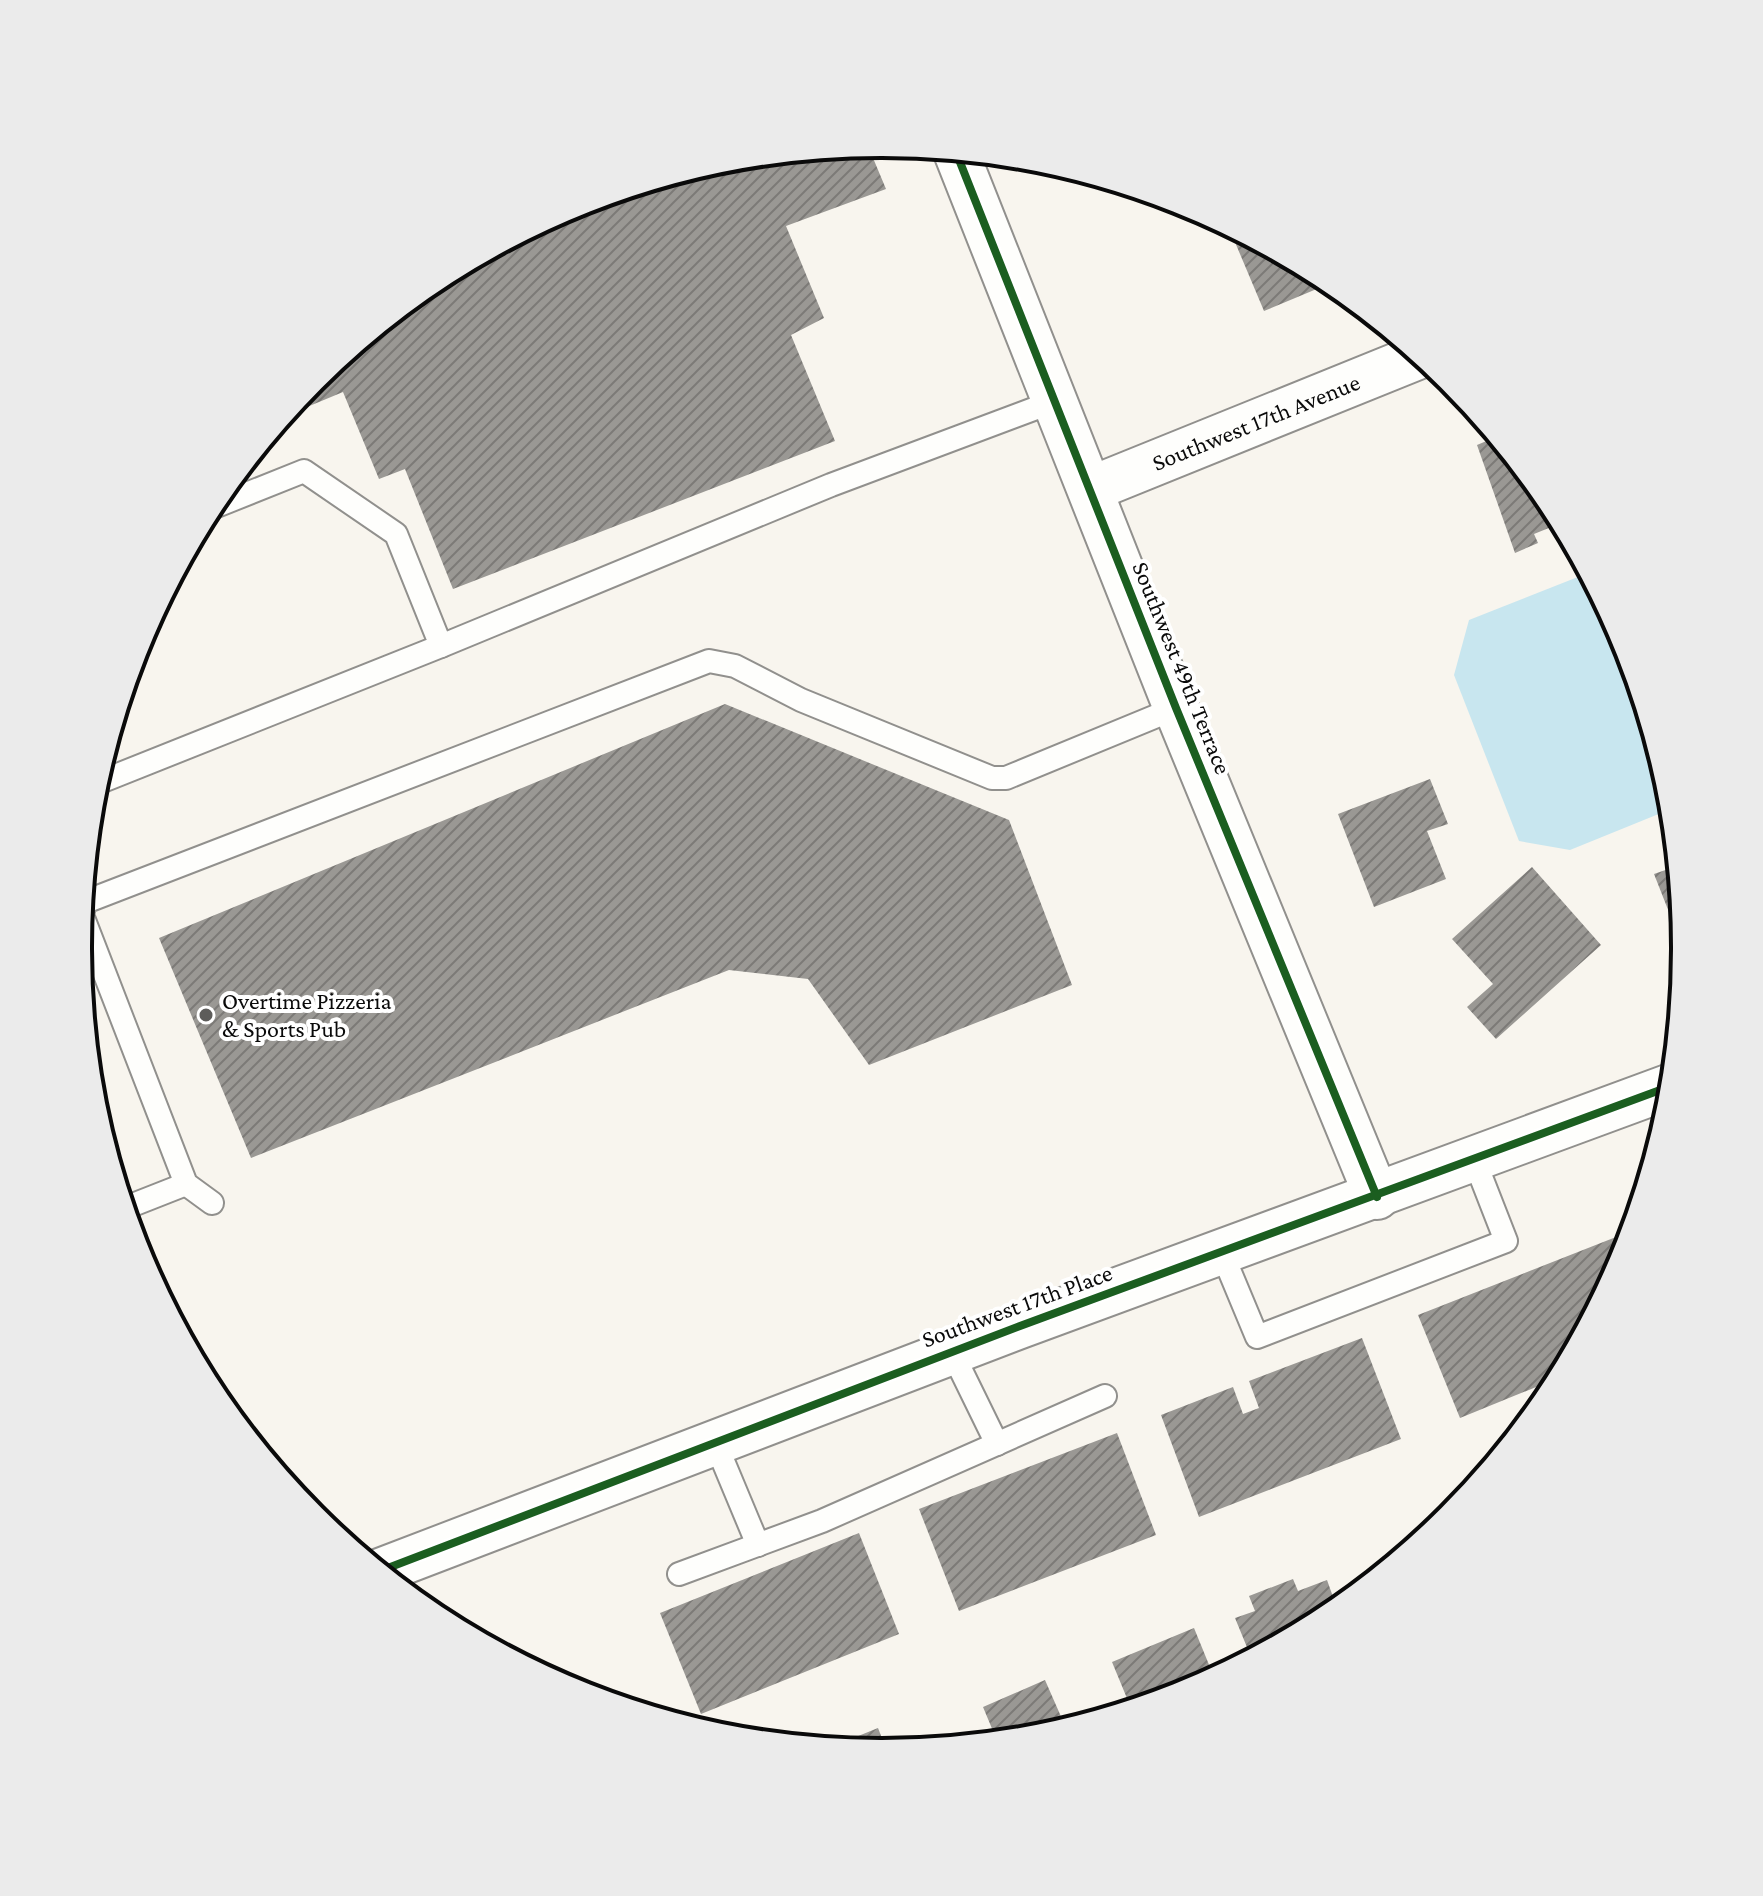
<svg xmlns="http://www.w3.org/2000/svg" width="1763" height="1896" viewBox="0 0 1763 1896" font-family="'Crimson Pro',serif">
<defs>
<pattern id="building-hatch" width="6" height="6" patternUnits="userSpaceOnUse" patternTransform="scale(2)"><rect width="6" height="6" fill="#9a9894"/><path d="M-1 1l2-2M0 6l6-6M5 7l2-2" fill="none" stroke="#7c7a77"/></pattern>
</defs>
<rect width="100%" height="100%" fill="#f8f5ee"/>
<polygon fill="#c8e6ef" points="1588,573 1624,641 1670,792 1671,809 1570,850 1519,841 1454,675 1469,620"/>
<g fill="url(#building-hatch)">
<polygon points="868,146 886,189 786,226 824,318 791,335 835,441 453,589 405,469 379,479 343,392 283,417 314,380 435,280 574,205 725,160"/>
<polygon points="1239,232 1328,280 1331,283 1264,311 1232,235"/>
<polygon points="1496,437 1550,502 1561,523 1534,534 1538,543 1515,553 1477,445"/>
<polygon points="725,704 1009,820 1072,985 869,1065 808,979 729,970 251,1158 159,938"/>
<polygon points="1430,779 1448,824 1427,831 1446,879 1374,907 1338,814"/>
<polygon points="1677,866 1685,948 1685,953 1654,874"/>
<polygon points="1532,867 1601,945 1496,1039 1467,1007 1493,984 1452,939"/>
<polygon points="1616,1237 1623,1256 1558,1378 1460,1418 1418,1315"/>
<polygon points="1362,1338 1401,1439 1199,1517 1161,1415 1233,1387 1243,1414 1259,1408 1249,1381"/>
<polygon points="1117,1433 1156,1535 959,1611 919,1509"/>
<polygon points="859,1533 899,1634 701,1714 660,1613"/>
<polygon points="1293,1579 1298,1591 1327,1580 1337,1608 1251,1657 1235,1618 1255,1611 1249,1596"/>
<polygon points="1194,1628 1214,1677 1189,1691 1131,1708 1112,1662"/>
<polygon points="1045,1680 1066,1728 1038,1736 969,1743 993,1731 983,1707"/>
<polygon points="878,1728 887,1751 831,1747"/>
</g>
<g fill="none" stroke-linecap="round" stroke-linejoin="round">
<g stroke="#91908d" stroke-width="26">
<g id="service">
<polyline points="441,646 831,485 1055,401"/>
<polyline points="95,784 441,646 396,534 304,471 209,509"/>
<polyline points="212,1203 186,1184 82,915 85,902 709,661 735,666 801,700 992,778 1006,778 1176,708"/>
<polyline points="125,1208 186,1184"/>
<polyline points="1222,1253 1257,1337 1506,1241 1474,1159"/>
<polyline points="952,1352 997,1444"/>
<polyline points="715,1442 758,1545"/>
<polyline points="679,1574 822,1521 1105,1396"/>
</g>
</g>
<g stroke="#91908d" stroke-width="48">
<g id="minor">
<polyline points="956,152 1176,708 1377,1197"/>
<path id="s1" d="M1091,489L1420,356"/>
<polyline points="380,1571 1020,1326 1671,1086"/>
</g>
</g>
<use href="#service" stroke="#fefefc" stroke-width="22"/>
<use href="#minor" stroke="#fefefc" stroke-width="44"/>
<g stroke="#fff" stroke-width="13">
<g id="cycleway">
<polyline points="956,152 1176,708 1377,1197"/>
<polyline points="380,1571 1020,1326 1671,1086"/>
</g>
</g>
<use href="#cycleway" stroke="#1b5e20" stroke-width="8"/>
</g>
<circle fill="#5d5c5a" stroke="#fff" stroke-width="3" cx="206" cy="1015" r="8"/>
<g text-anchor="middle" stroke-width="8" stroke-linejoin="round" paint-order="stroke">
<g font-size="24" fill="#0a0a0a" stroke="#fff">
<text dy="8" stroke="none"><textPath href="#s1" startOffset="178">Southwest 17th Avenue</textPath></text>
<text transform="translate(1182 668) rotate(68)" y="8">Southwest 49th Terrace</text>
<text transform="translate(1017 1306) rotate(-20)" y="8">Southwest 17th Place</text>
</g>
<g font-size="24" fill="#0a0a0a" stroke="#fff" text-anchor="start">
<text x="222" y="1009">Overtime Pizzeria<tspan x="222" dy="28">&amp; Sports Pub</tspan></text>
</g>
</g>
<path d="M0 0H1763V1896H0ZM881 158H882A789 789 0 0 1 1671 947V949A789 789 0 0 1 882 1738H881A789 789 0 0 1 92 949V947A789 789 0 0 1 881 158Z" fill="#ebebeb" fill-rule="evenodd"/>
<path fill="none" stroke="#0a0a0a" stroke-width="4" d="M881 158H882A789 789 0 0 1 1671 947V949A789 789 0 0 1 882 1738H881A789 789 0 0 1 92 949V947A789 789 0 0 1 881 158Z"/>
</svg>
